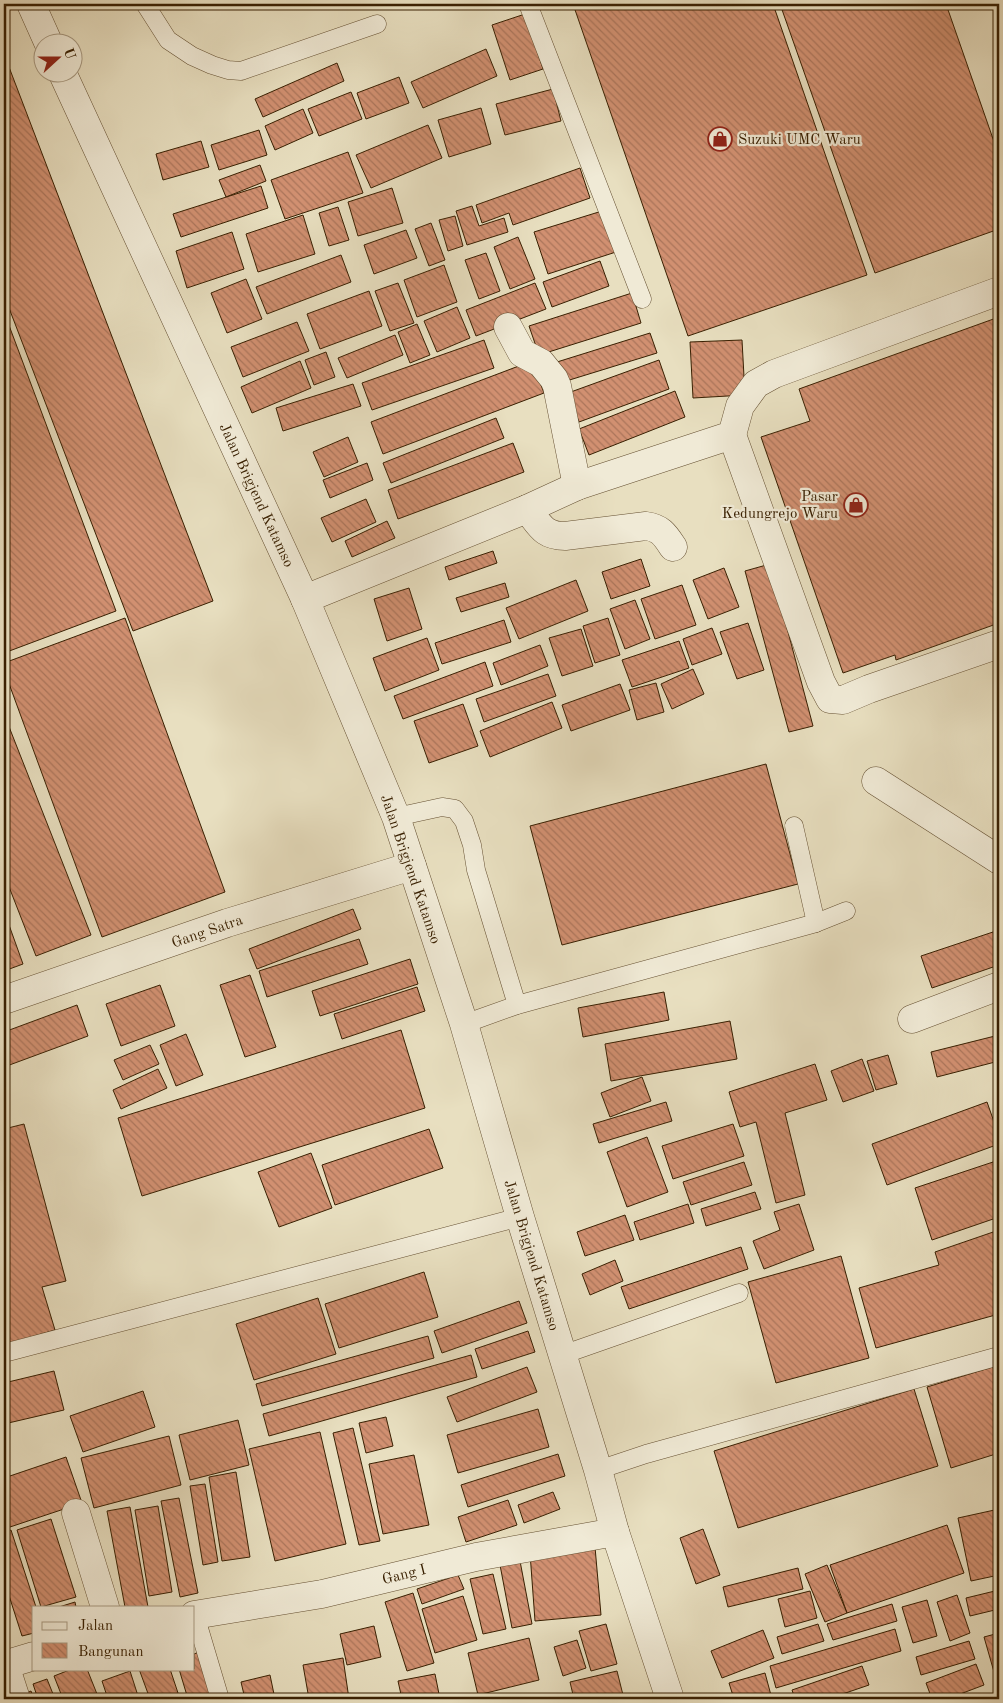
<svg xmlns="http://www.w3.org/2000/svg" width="1003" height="1703" viewBox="0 0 1003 1703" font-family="'Old Standard TT',serif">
<defs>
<pattern id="building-back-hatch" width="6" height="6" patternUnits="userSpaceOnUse" patternTransform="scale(1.25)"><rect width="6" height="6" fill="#d19071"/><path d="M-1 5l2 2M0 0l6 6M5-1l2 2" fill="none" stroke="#ab755b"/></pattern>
</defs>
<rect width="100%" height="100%" fill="#e8dfc0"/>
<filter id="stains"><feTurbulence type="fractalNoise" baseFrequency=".004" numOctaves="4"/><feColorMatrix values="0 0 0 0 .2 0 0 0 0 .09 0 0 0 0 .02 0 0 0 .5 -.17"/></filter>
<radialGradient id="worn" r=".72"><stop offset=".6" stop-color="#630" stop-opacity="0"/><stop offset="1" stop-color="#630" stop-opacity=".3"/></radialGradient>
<g fill="url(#building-back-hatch)" stroke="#392002">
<polygon points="573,4 773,4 867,275 688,336"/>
<polygon points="780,4 946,4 999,156 999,229 875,273"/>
<polygon points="525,14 543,69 510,80 492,25"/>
<polygon points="486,49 497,76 423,108 411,82"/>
<polygon points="4,54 213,601 133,631 4,295"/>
<polygon points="337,63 344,81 263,117 255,99"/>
<polygon points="399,77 409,103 366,119 357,93"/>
<polygon points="553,89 561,121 505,135 496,104"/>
<polygon points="351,92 362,119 319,136 308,109"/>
<polygon points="481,108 491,144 449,157 438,120"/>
<polygon points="303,109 313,133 275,150 265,126"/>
<polygon points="428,125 442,158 371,188 356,155"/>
<polygon points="259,130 267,155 219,170 211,145"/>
<polygon points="201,141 209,167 163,180 156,154"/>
<polygon points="348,152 363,193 285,219 271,180"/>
<polygon points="260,165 266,181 226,197 219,180"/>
<polygon points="580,168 590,198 513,225 509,213 482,223 476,205"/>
<polygon points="261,186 268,208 181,237 173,214"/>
<polygon points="392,188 403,223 358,236 348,202"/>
<polygon points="472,206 479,226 504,218 508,232 467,245 456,211"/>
<polygon points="338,207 349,240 329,246 319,213"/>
<polygon points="602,211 616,252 548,274 534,232"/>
<polygon points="303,215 315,254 258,272 246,234"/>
<polygon points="455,216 463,246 448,251 439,220"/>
<polygon points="431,223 445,260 429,266 415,229"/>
<polygon points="406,230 417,258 374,274 364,245"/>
<polygon points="232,232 244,269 187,288 176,251"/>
<polygon points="518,237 535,279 510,289 494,247"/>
<polygon points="486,253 500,291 479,299 465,260"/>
<polygon points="341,255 351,282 267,314 256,287"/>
<polygon points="600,261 609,286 552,307 543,282"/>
<polygon points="444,265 457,302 417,317 404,280"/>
<polygon points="246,279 262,319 227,333 211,293"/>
<polygon points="398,283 414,323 390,331 375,291"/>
<polygon points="535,283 546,309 476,336 466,310"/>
<polygon points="369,291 382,326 320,349 307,314"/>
<polygon points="632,293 641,323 539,355 529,326"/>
<polygon points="457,307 470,338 437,352 424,321"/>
<polygon points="4,312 116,611 4,653"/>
<polygon points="999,317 999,623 896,660 895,655 843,673 761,437 810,421 799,389"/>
<polygon points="297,322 309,351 243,377 231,347"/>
<polygon points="417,324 430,355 410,363 398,332"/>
<polygon points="650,333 657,353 563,382 557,362"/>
<polygon points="395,335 403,355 347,378 338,358"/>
<polygon points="484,340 494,368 372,410 362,383"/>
<polygon points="742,340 745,395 693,398 690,342"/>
<polygon points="326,352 335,377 314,385 305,360"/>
<polygon points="659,360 669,389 579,422 568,393"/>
<polygon points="300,361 311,388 252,413 241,387"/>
<polygon points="532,361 544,393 383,454 371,422"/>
<polygon points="353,384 361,406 283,431 276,408"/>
<polygon points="675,391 685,417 589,455 579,429"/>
<polygon points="496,418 504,438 391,483 383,463"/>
<polygon points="348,437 358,462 324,477 313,452"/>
<polygon points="513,443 524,472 398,519 388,490"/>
<polygon points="367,463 373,480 330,498 323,480"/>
<polygon points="366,499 376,522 332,542 321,518"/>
<polygon points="387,521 395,538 352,557 345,541"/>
<polygon points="493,551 497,563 449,580 445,567"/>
<polygon points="641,559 650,586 611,599 602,572"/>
<polygon points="770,564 813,726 789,732 745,571"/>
<polygon points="724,568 739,607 708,619 693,580"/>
<polygon points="576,580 588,611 519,639 506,608"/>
<polygon points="505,583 509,597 461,612 456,598"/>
<polygon points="682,585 696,625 655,639 641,599"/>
<polygon points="409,588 422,629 387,641 374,599"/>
<polygon points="635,600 650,639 625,649 610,609"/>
<polygon points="125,618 225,892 102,937 4,670 4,663"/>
<polygon points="608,618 620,655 595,663 583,626"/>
<polygon points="504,620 511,642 442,664 435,643"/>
<polygon points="748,623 764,670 737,679 720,632"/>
<polygon points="712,628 722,654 692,665 683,639"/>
<polygon points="581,629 593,666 562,676 549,638"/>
<polygon points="427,638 439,670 385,691 373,658"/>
<polygon points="679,641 689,668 632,687 622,660"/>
<polygon points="540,645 548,666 501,685 493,663"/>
<polygon points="485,662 493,686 403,719 394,696"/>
<polygon points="693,669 704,694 672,709 661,684"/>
<polygon points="548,674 556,696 484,722 476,699"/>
<polygon points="656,683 664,712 637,720 629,690"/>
<polygon points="620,684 630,710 571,731 562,705"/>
<polygon points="552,702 562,728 490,757 480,731"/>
<polygon points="463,704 478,746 429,763 414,721"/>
<polygon points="4,714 91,935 36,956 4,874"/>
<polygon points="766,764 798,884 562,945 530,826"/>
<polygon points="353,909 361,929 257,969 249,949"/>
<polygon points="4,911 23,964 4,971"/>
<polygon points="999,930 999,965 932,988 921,956"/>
<polygon points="359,939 368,964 267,997 259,971"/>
<polygon points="410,959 418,984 320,1016 312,991"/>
<polygon points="250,975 276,1047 245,1057 220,985"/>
<polygon points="160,985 175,1026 121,1046 106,1004"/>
<polygon points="417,987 425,1011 342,1039 334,1014"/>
<polygon points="664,992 669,1020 583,1037 578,1008"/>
<polygon points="77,1005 88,1036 4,1067 4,1032"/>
<polygon points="730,1021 737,1059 611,1081 605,1044"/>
<polygon points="401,1030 425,1108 142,1196 118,1118"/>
<polygon points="186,1034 203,1075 176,1086 160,1045"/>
<polygon points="999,1035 999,1061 937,1077 931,1052"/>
<polygon points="150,1045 159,1064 123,1080 114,1060"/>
<polygon points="888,1055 897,1084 876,1090 867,1061"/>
<polygon points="862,1059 874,1091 843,1102 831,1071"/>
<polygon points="815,1064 827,1100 785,1113 805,1195 776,1203 756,1122 740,1127 729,1092"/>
<polygon points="158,1069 167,1088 121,1109 113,1090"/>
<polygon points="642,1077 651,1101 610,1117 601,1093"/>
<polygon points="666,1102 672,1121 599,1143 593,1124"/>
<polygon points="987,1102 999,1136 999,1144 887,1185 872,1144"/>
<polygon points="24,1124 66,1281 42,1287 55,1330 4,1345 4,1129"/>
<polygon points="733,1124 744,1156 673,1179 662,1146"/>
<polygon points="429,1129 443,1168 335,1205 322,1165"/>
<polygon points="647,1137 668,1192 627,1207 607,1152"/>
<polygon points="311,1153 332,1208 279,1227 258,1172"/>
<polygon points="744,1162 752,1185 691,1205 683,1182"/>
<polygon points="993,1162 999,1180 999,1217 932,1240 915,1188"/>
<polygon points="755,1192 761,1209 706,1226 701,1209"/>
<polygon points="688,1204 694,1223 640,1240 634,1222"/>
<polygon points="799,1204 814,1250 764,1269 753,1241 780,1230 774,1212"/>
<polygon points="625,1215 634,1240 585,1256 577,1232"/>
<polygon points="999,1230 999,1314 876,1348 859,1288 939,1265 935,1252"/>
<polygon points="741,1247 748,1269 629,1309 621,1287"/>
<polygon points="841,1256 869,1358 776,1383 748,1282"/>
<polygon points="615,1260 623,1281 590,1295 582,1274"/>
<polygon points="424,1272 438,1317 339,1348 325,1304"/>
<polygon points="318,1298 336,1354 254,1380 236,1324"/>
<polygon points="519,1301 527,1323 442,1353 434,1331"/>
<polygon points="528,1331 535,1352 482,1369 475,1349"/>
<polygon points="428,1336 434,1358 262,1406 256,1384"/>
<polygon points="471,1355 477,1377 269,1436 263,1414"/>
<polygon points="999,1365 999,1453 951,1468 927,1387"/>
<polygon points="527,1367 537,1392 457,1422 447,1397"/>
<polygon points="54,1371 64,1410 4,1424 4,1383"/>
<polygon points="914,1389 938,1466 738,1528 714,1451"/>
<polygon points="143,1391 155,1427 83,1452 70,1416"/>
<polygon points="538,1409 549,1447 458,1473 447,1435"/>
<polygon points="386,1417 393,1446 366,1453 359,1423"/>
<polygon points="238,1420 249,1465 190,1480 179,1435"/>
<polygon points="353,1428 380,1541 359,1545 333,1433"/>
<polygon points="320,1432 346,1544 275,1561 249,1449"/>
<polygon points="169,1436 181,1485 94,1508 81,1458"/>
<polygon points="558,1454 565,1476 468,1507 461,1485"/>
<polygon points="414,1455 429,1525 383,1534 369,1464"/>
<polygon points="66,1457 82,1503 4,1529 4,1478"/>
<polygon points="236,1472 250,1557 222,1561 209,1477"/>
<polygon points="205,1484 218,1562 203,1565 190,1486"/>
<polygon points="553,1492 560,1509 524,1523 518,1505"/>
<polygon points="179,1498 198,1593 180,1597 161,1501"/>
<polygon points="508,1500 517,1525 466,1542 458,1517"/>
<polygon points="158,1506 172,1592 149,1596 135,1510"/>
<polygon points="130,1507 148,1607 125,1607 107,1511"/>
<polygon points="999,1509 999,1575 971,1581 958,1518"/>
<polygon points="51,1519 76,1597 41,1607 17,1530"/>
<polygon points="947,1525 964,1573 847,1613 830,1565"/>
<polygon points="703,1529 720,1575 696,1584 680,1538"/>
<polygon points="11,1530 36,1607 34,1607 34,1633 22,1636 4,1580 4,1533"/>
<polygon points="595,1547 601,1615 535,1621 530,1553"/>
<polygon points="520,1561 532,1624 512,1628 500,1565"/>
<polygon points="827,1565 847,1613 825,1622 805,1574"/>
<polygon points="798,1568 803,1589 728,1607 723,1587"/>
<polygon points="493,1574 506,1629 483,1634 470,1579"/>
<polygon points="458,1575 464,1589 422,1604 417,1589"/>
<polygon points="999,1590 999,1609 970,1616 966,1598"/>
<polygon points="810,1591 817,1618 785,1627 778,1599"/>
<polygon points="413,1593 434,1663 407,1671 385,1602"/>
<polygon points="957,1595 970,1633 950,1641 937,1602"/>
<polygon points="463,1596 477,1640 435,1653 422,1609"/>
<polygon points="927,1600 937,1636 913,1643 902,1607"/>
<polygon points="75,1602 76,1607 59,1607"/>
<polygon points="892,1604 897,1621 833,1640 827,1624"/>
<polygon points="606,1624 617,1664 591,1671 579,1631"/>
<polygon points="818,1624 824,1641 782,1654 777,1637"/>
<polygon points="374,1626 381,1657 347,1665 340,1634"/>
<polygon points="895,1629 901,1651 776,1688 770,1666"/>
<polygon points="763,1630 774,1658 722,1678 711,1651"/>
<polygon points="999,1633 999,1671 994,1672 984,1637"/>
<polygon points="529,1638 539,1680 478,1695 468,1653"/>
<polygon points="577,1640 586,1668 563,1676 554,1647"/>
<polygon points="969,1641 975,1659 921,1675 916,1657"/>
<polygon points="199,1652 213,1699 188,1699 179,1669 194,1669 194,1654"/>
<polygon points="343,1658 349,1699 309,1699 303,1665"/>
<polygon points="976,1664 984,1685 947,1699 932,1699 926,1683"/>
<polygon points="862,1666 869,1685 828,1699 795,1699 792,1690"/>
<polygon points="72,1669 87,1669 99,1699 63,1699 54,1676"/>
<polygon points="139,1669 170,1669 180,1699 150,1699"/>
<polygon points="130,1671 139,1699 108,1699 102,1681"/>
<polygon points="617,1671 624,1699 574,1699 570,1682"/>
<polygon points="765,1673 772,1699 734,1699 729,1683"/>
<polygon points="435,1674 440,1699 402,1699 398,1681"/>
<polygon points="270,1675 275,1699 245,1699 241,1682"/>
<polygon points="47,1679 55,1699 38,1699 33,1684"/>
<polygon points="31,1691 34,1699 20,1699 19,1696"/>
<polygon points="553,1695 554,1699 534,1699"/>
</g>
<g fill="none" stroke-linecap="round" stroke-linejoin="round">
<g stroke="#655032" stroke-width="19">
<g id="service">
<polyline points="145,4 168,40 192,56 212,65 228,70 241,71 377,24"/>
<polyline points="528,4 642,299"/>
<polyline points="396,817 442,807 455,809 464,821 472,845 476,870 517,1005"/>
<polyline points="794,826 816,923"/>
<polyline points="464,1024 517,1005 816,923 846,911"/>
<polyline points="4,1353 520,1217"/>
<polyline points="562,1355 739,1293"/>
<polyline points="598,1470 646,1454 999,1356"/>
<polyline points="195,1615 220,1699"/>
</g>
</g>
<g stroke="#655032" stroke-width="29">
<g id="minor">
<polyline points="508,327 522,353 541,363 554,379 557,386 577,486"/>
<polyline points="732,435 821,682 830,699 843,700 869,689 999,644"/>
<path d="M527,509C540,525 543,536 565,536L646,526C661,528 665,535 673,547"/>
<polyline points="305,599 527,509 577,486 732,435 740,406 756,384 774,374 999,291"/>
<polyline points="876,781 999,860"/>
<polyline points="4,1000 227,923 412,866"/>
<polyline points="912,1019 999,986"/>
<polyline points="76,1513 105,1607"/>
<polyline points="194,1615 322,1594 476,1557 615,1532"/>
<polyline points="4,1665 34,1656"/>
<polyline points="5,1665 16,1699"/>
</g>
</g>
<g stroke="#655032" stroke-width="29">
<g id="tertiary">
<polyline points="31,4 48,42"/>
<polyline points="62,72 305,599 396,817 464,1024 520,1217 598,1470 615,1532 670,1699"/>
</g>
</g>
<use href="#service" stroke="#f0ead6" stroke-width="18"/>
<use href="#minor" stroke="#f0ead6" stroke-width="28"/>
<use href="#tertiary" stroke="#f0ead6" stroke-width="28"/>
</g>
<defs>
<g id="shop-ring" transform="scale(1.25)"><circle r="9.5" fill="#f0ead6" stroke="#8f2418" stroke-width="1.5"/><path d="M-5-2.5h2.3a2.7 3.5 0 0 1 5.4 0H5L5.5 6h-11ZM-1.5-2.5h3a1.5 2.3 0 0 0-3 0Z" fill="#8f2418"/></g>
</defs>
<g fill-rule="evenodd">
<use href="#shop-ring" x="720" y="139"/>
<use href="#shop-ring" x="856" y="505"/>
</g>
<g text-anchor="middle" stroke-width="4.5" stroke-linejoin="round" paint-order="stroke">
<g font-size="15" fill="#392002" stroke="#f0ead6" text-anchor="start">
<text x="738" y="144">Suzuki UMC Waru</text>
<text x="838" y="501" text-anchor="end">Pasar<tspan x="838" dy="17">Kedungrejo Waru</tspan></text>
</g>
<g font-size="15" fill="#392002" stroke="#f0ead6">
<text transform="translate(257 495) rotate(65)" y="5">Jalan Brigjend Katamso</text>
<text transform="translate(411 869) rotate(71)" y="5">Jalan Brigjend Katamso</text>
<text transform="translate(207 931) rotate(-19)" y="5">Gang Satra</text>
<text transform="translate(532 1255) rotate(73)" y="5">Jalan Brigjend Katamso</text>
<text transform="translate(404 1574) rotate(-14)" y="5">Gang I</text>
</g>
</g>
<rect width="1003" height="1703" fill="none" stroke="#e8dfc0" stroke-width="20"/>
<rect x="5" y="5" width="993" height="1693" fill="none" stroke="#392002" stroke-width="2.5"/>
<rect x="10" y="10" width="983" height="1683" fill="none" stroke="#392002"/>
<rect x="32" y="1606" width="162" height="65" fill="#f0ead6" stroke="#a79981"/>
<rect x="42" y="1622" width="25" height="8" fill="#f0ead6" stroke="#a79981"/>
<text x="78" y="1630" font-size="15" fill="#392002">Jalan</text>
<rect x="42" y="1643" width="25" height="15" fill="url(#building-back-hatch)" stroke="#a79981"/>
<text x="78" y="1656" font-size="15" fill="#392002">Bangunan</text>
<g transform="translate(58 58) rotate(69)"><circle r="24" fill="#f0ead6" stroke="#a79981"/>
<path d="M0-4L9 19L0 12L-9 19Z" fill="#8f2418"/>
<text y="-8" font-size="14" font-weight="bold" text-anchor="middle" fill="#392002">U</text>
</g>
<rect width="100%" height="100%" filter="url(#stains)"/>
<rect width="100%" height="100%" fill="url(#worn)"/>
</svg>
